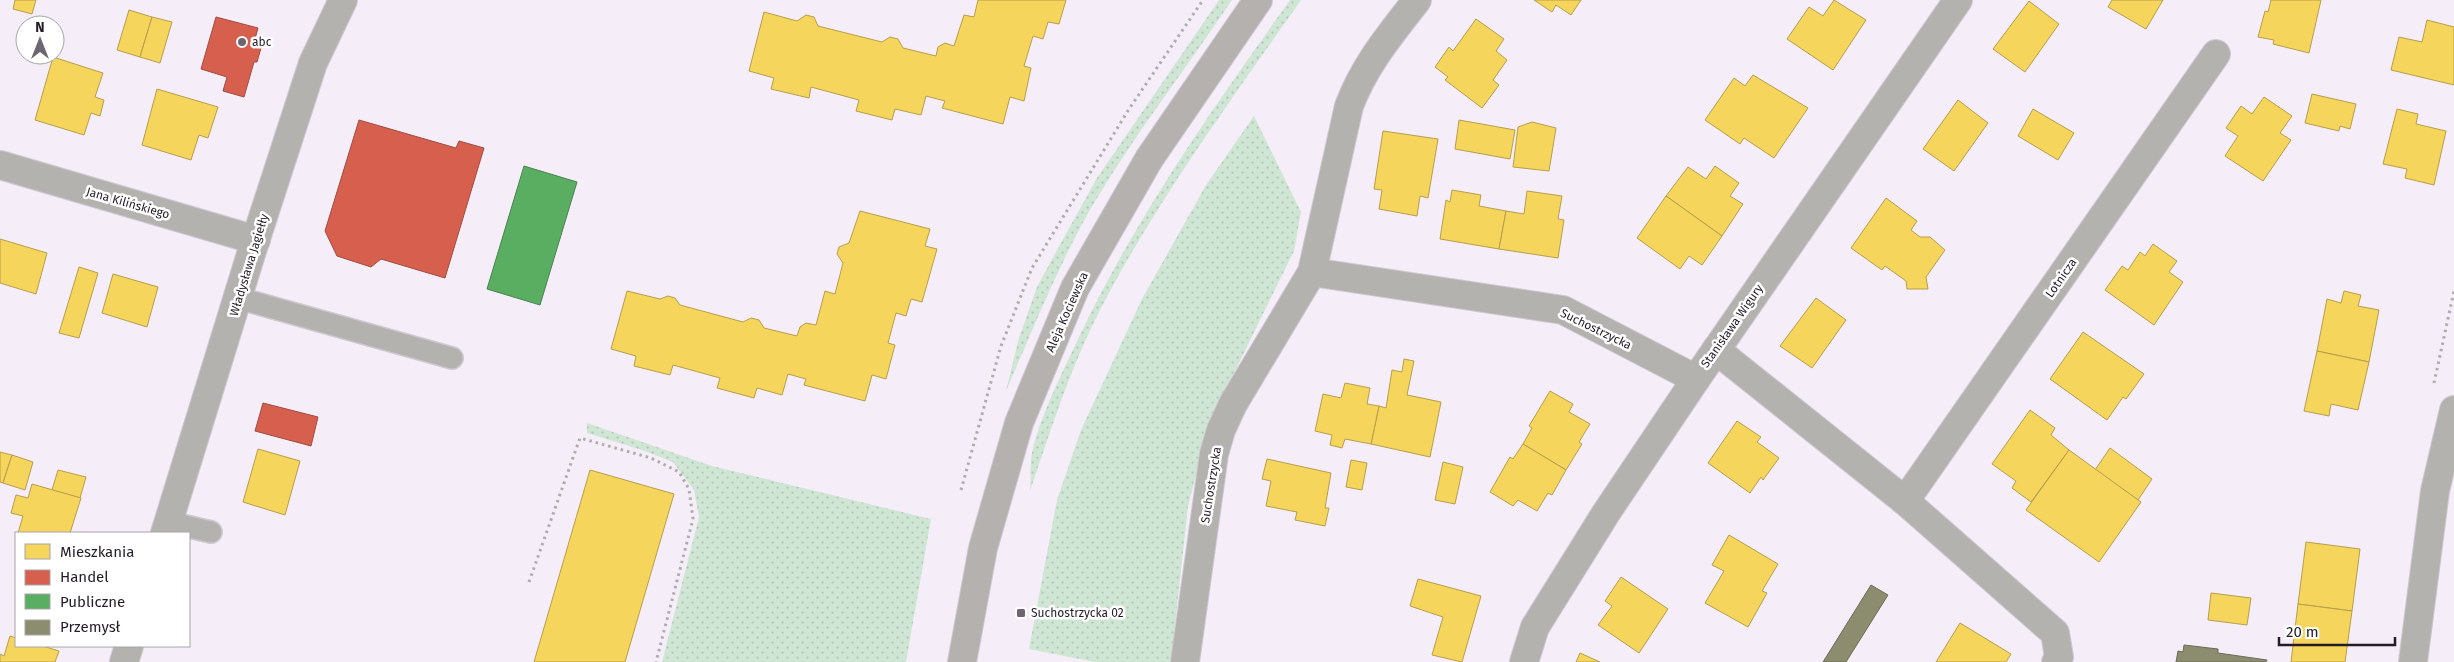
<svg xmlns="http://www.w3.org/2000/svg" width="2454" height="662" viewBox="0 0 2454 662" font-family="'Fira Sans',sans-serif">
<defs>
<pattern id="green-dots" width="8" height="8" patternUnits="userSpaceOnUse" patternTransform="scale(1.25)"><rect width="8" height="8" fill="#d0e6d5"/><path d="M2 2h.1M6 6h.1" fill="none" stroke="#b2c5b7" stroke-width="1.8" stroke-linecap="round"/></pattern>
</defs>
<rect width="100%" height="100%" fill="#f5edf8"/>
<g fill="url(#green-dots)">
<path d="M1219,0H1232C1181,76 1124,148 1080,228C1052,281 1030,336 1006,391L1019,338L1037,287L1057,250L1097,178Z"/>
<path d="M1290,0H1301C1231,100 1158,199 1101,308C1071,366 1051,429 1030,491C1031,479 1030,465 1032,453C1040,416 1063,371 1079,337C1136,217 1213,108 1290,0Z"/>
<polygon points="1254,116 1301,212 1294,251 1210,422 1188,506 1171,662 1095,662 1029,649 1057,500 1081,430 1142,299 1206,185"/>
<polygon points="587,423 712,466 931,519 906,662 662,662 699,517 694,490 673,462 642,450 587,433"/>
</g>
<g fill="#f6d55c" stroke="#b79e4c">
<polygon points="15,0 36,0 32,14 13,9"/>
<polygon points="978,0 1066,0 1059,24 1048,22 1043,39 1033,36 1024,66 1031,68 1024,101 1010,97 1003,124 942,108 945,101 926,96 921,115 895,109 892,120 856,111 859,100 811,87 809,98 771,89 774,78 749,71 764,12 797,21 806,15 814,17 818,26 882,42 890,37 898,39 903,48 936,56 938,47 945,43 954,46 964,15 974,17"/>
<polygon points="1534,0 1581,0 1571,15 1556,5 1552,12"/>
<polygon points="1834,0 1866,20 1833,70 1787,39 1809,7 1823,16"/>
<polygon points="2112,0 2163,0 2146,29 2108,7"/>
<polygon points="2271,0 2321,0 2309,53 2273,44 2274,40 2258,37 2265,11 2268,12"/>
<polygon points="2029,1 2059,24 2025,72 1993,49"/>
<polygon points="129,10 152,17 140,57 117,50"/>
<polygon points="152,17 172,22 160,63 140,57"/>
<polygon points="1476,19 1504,39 1496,51 1507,60 1493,80 1499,85 1482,108 1445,80 1448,77 1435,67 1449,47 1453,51"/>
<polygon points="2427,20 2454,27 2454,85 2391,70 2399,37 2422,42"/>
<polygon points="53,57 103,73 95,97 104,100 100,116 91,113 84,135 35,120"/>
<polygon points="1753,75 1808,108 1774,158 1744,138 1740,144 1705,120 1734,78 1745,86"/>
<polygon points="157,89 218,107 208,138 199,135 191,160 142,145"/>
<polygon points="2312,94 2356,104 2350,129 2340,126 2339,131 2305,123"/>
<polygon points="2264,97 2292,116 2280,133 2291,140 2263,181 2225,156 2238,136 2226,128 2241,106 2252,114"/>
<polygon points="1958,100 1988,123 1954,171 1923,149"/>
<polygon points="2033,109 2074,133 2058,160 2018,136"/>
<polygon points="2397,109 2418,114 2416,124 2446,131 2434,185 2405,178 2407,169 2383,164"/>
<polygon points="1459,120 1515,130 1510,159 1455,149"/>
<polygon points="1532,122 1556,128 1549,171 1513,167 1518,127"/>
<polygon points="1383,131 1438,139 1428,198 1420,196 1417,216 1379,209 1382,190 1374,189"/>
<polygon points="1715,166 1739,183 1730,196 1743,204 1722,236 1666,196 1688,167 1706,179"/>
<polygon points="1452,190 1481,195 1479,206 1506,211 1499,249 1440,239 1446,200 1450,202"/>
<polygon points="1527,191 1562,196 1558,219 1564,220 1558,258 1499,249 1506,211 1524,214"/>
<polygon points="1666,196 1722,236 1702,265 1689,256 1680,269 1637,238"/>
<polygon points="1886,198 1917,221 1911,230 1920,237 1930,237 1945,250 1926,277 1928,289 1907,289 1906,281 1885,266 1882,270 1851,248"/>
<polygon points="860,211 930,229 925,246 937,249 922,302 911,299 906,316 896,313 888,343 895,345 886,379 872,375 865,401 804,385 806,379 788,374 782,395 757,388 754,398 717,388 720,378 673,365 670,375 634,366 636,356 611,349 627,291 660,299 668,296 675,298 680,305 743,322 751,318 759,320 764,328 797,336 800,327 806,323 816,325 825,291 835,294 843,263 837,254 839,247 849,243"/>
<polygon points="0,239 47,253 36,294 0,283"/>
<polygon points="2153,244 2177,261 2169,272 2183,282 2154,325 2105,290 2122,266 2128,270 2140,252 2145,256"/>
<polygon points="79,267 98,273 79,338 59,333"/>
<polygon points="113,274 158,287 147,327 102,313"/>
<polygon points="2344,291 2361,295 2358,306 2379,310 2369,362 2317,351 2327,299 2341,303"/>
<polygon points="1816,298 1846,320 1812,368 1780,346"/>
<polygon points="2083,332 2144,374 2126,399 2123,397 2107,420 2050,379"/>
<polygon points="2317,351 2369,362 2358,410 2331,404 2329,416 2304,411"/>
<polygon points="1404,359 1414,361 1407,395 1441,402 1430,457 1371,444 1379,406 1386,408 1392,370 1402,372"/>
<polygon points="1345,383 1370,388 1367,404 1379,406 1371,444 1345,439 1342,448 1330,445 1332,435 1315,431 1323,394 1341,398"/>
<polygon points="1550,391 1573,404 1569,412 1590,424 1579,442 1582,444 1566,470 1523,444 1532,428 1529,426"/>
<polygon points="2030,410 2055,428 2051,435 2069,450 2031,502 2012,488 2016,481 1992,464"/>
<polygon points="1737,421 1761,437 1757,442 1779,458 1763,480 1761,477 1750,493 1708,463"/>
<polygon points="1523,444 1566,470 1552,495 1548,493 1537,511 1518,500 1513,506 1490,492 1510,457 1513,459"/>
<polygon points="2110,448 2152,479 2138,500 2095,470"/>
<polygon points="258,449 300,461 285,515 243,502"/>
<polygon points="2069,450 2141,502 2099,562 2026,510"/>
<polygon points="0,452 12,455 3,483 0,482"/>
<polygon points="12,455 33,462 25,490 3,483"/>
<polygon points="1267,459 1331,473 1325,508 1329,508 1325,526 1295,520 1297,512 1266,506 1271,481 1262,479"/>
<polygon points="1351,460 1367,463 1362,490 1346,487"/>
<polygon points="1443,462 1463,467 1455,504 1435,500"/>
<polygon points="58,470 86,477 80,498 52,490"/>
<polygon points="590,470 674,494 625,662 534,662"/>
<polygon points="32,484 81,498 70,533 18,533 23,516 11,513 16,495 28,498"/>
<polygon points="1729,535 1778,564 1762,591 1767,593 1748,627 1705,603 1724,571 1712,565"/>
<polygon points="2306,542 2360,549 2352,611 2298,604"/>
<polygon points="1621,577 1668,609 1639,653 1598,625 1612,606 1605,601"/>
<polygon points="1418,579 1481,596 1462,662 1432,655 1443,617 1410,606"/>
<polygon points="2211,593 2251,598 2247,625 2208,620"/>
<polygon points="2298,604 2352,611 2345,662 2291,662"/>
<polygon points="1960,623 2011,654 2006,662 1936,662"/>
<polygon points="10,636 16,638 16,646 43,646 59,651 55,662 0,662 0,654 4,656"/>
<polygon points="1580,653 1600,662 1576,662"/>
</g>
<g fill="#d6604d" stroke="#a14c42">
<polygon points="216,17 258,28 253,46 261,48 257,62 254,62 244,97 223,91 227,77 201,69"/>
<polygon points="359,120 456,148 459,141 484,148 445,278 381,259 371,267 337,256 325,231"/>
<polygon points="263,403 318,417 311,446 255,431"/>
</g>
<polygon fill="#5aae61" stroke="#4a8250" points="524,166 577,182 540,305 487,289"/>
<g fill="#8c8c6e" stroke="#6d6a59">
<polygon points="1871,585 1888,595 1846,662 1823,662"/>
<polygon points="2184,645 2218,649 2218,653 2267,660 2266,662 2176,662 2178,651 2183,652"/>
</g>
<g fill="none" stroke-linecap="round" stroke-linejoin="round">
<g stroke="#cfc8d2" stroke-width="24">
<g id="lane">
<polyline points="238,298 452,358"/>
<polyline points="168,522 211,532"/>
</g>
</g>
<g stroke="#cfc8d2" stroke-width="30">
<g id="street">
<polyline points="0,165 256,240"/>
<polyline points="1312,272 1563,310 1696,379"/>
<polyline points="1716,350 1905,501 2055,633 2059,657 2056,662"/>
<polyline points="1905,501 2216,54"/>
<polyline points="165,533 251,254 313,63 343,0"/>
<polyline points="124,662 129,646"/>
<path d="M1185,662L1214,454L1221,430L1233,404L1312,272L1349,106C1365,64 1390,35 1417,0"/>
<polyline points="1524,662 1535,627 1606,513 1696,379 1958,0"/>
<polyline points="2413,662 2435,491 2454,410"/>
</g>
</g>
<g stroke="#cfc8d2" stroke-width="30">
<polyline id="secondary" points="962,662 983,548 1019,423 1075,288 1149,159 1258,0"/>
</g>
<g stroke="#afacad" stroke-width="3" stroke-dasharray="2.5 4" stroke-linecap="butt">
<polyline points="2434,383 2454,291"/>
<polyline points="961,490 1001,346 1032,268 1129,109 1203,0"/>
<polyline points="529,582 580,438 651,458 679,472 689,489 693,519 656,662"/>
</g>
<use href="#lane" stroke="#b4b2af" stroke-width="21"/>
<use href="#street" stroke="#b4b2af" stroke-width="28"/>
<use href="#secondary" stroke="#b4b1af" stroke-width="28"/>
</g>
<g fill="#6d6570" stroke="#fff" stroke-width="2">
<circle cx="242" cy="42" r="5"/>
<rect x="1016" y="608" width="10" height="10" rx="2.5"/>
</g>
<g text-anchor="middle" stroke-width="5" stroke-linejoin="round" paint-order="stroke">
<g font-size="12" fill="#241c27" stroke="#fff" text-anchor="start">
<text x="252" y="46">abc</text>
<text x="1031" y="617">Suchostrzycka 02</text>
</g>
<g font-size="12" fill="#241c27" stroke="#fff">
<text transform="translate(128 203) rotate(16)" y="4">Jana Kilińskiego</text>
<text transform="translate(249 265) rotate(-73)" y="4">Władysława Jagiełły</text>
<text transform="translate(2061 278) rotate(-55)" y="4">Lotnicza</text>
<text transform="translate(1067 312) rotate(-66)" y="4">Aleja Kociewska</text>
<text transform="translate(1732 326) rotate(-55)" y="4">Stanisława Wigury</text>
<text transform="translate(1596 329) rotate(26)" y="4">Suchostrzycka</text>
<text transform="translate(1211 485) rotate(-81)" y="4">Suchostrzycka</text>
</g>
</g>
<rect x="15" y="532" width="175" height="115" fill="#ffffff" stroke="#a7a4a9"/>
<rect x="25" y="544" width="25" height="15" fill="#f6d55c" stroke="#a7a4a9"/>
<text x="60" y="557" font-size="15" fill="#241c27">Mieszkania</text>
<rect x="25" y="570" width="25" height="15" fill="#d6604d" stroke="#a7a4a9"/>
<text x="60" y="582" font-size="15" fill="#241c27">Handel</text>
<rect x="25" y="594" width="25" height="15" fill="#5aae61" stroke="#a7a4a9"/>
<text x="60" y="607" font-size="15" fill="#241c27">Publiczne</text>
<rect x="25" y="620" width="25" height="15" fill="#8c8c6e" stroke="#a7a4a9"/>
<text x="60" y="632" font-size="15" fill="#241c27">Przemysł</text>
<g transform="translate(40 40)"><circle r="24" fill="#ffffff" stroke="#a7a4a9"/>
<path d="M0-4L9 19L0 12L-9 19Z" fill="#6d6570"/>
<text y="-8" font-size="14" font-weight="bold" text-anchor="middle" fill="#241c27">N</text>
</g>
<path d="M2279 637v8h116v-8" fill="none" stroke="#241c27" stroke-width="2.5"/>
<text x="2286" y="637" font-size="15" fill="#241c27" stroke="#ffffff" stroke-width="4" paint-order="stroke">20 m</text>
</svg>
